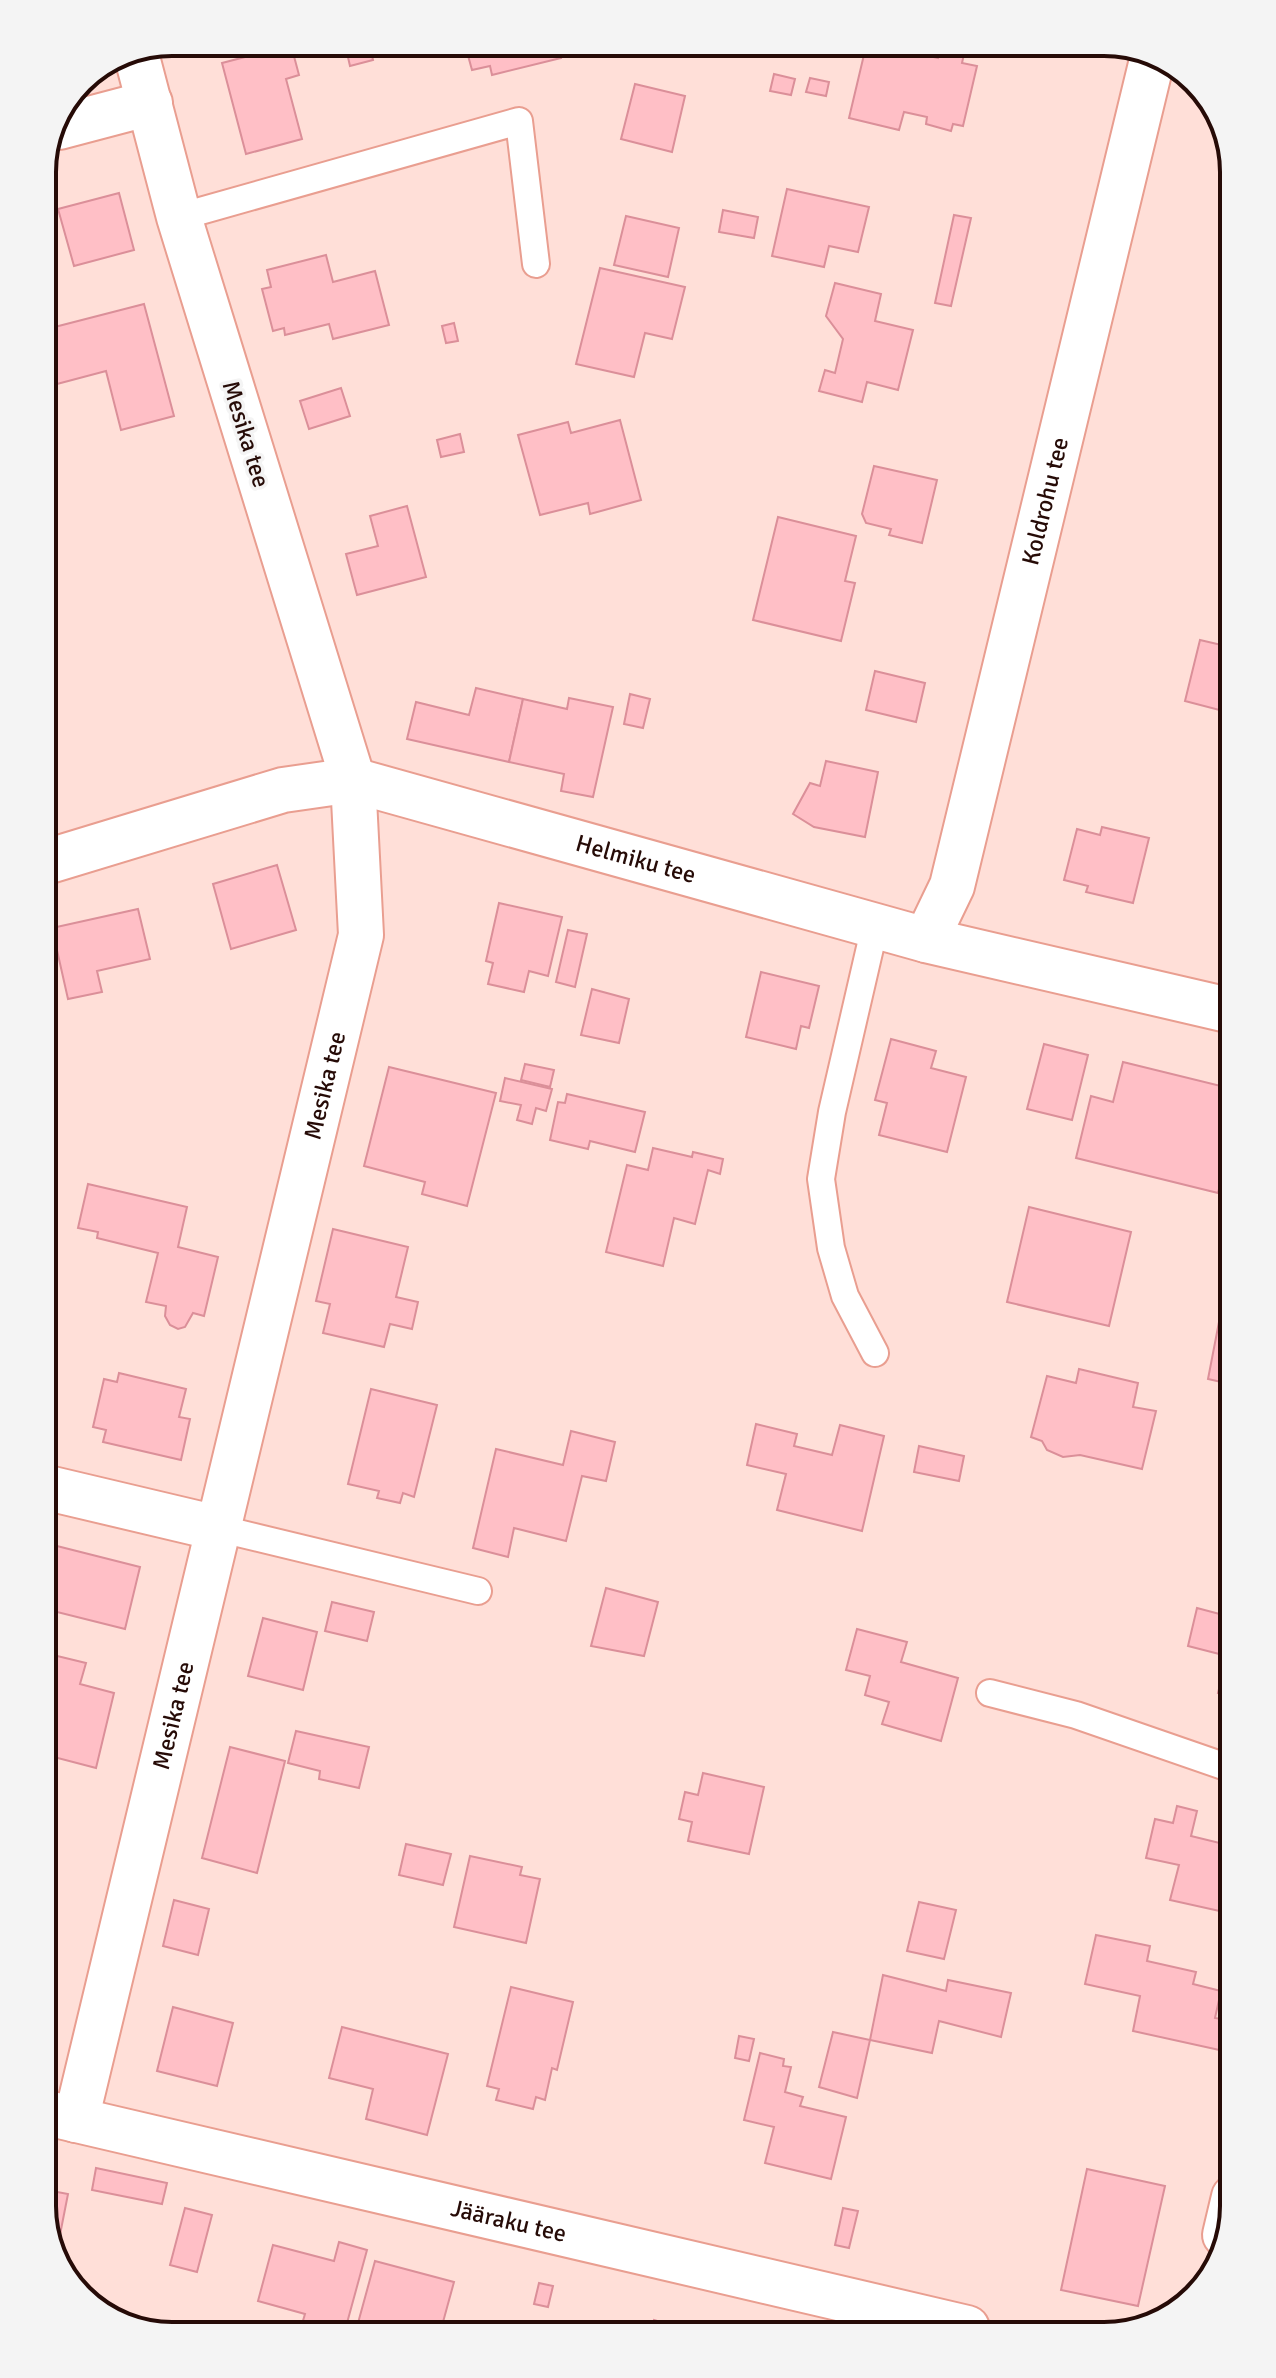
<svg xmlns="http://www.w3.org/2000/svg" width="1276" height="2378" viewBox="0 0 1276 2378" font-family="Signika,sans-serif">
<rect width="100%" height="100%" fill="#ffdfd8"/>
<g fill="#ffbfc6" stroke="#db8f99" stroke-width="2">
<polygon points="482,42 557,42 561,58 492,75 490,66 472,70 466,48"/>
<polygon points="659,42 736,42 734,53 711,48 710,56 659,45"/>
<polygon points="836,42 867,42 866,50"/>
<polygon points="867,42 938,58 940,48 964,54 962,63 977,66 963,126 953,124 951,131 926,124 927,117 904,112 899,130 849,118"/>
<polygon points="871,42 901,42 899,49"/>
<polygon points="291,45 299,75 286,79 302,139 246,154 222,63"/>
<polygon points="370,47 373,60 350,66 347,53"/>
<polygon points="774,74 795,79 791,95 770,91"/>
<polygon points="810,78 829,82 826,96 806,92"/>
<polygon points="635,84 685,96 672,152 621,139"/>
<polygon points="787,189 869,207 858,252 829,246 824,267 772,256"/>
<polygon points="119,193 134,250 74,266 58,209"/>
<polygon points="723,210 758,217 754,238 719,232"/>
<polygon points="954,215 971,218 951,306 935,303"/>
<polygon points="626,216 679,228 668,277 614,265"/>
<polygon points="326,255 333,282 375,271 389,325 333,339 329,324 285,335 284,328 273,331 262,289 271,287 267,270"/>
<polygon points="600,268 685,287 672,339 645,333 634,377 576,364"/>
<polygon points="46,278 55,307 43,311 43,279"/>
<polygon points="835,283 881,294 875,321 913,330 898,390 867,382 862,402 819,391 825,370 835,373 843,339 826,316"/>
<polygon points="144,304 174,416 121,430 106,371 57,384 43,330"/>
<polygon points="454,323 458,341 446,343 442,326"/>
<polygon points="341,388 350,416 309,429 300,401"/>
<polygon points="620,420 641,500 590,514 588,503 540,515 518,435 568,422 571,433"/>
<polygon points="460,434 464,452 441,457 437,440"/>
<polygon points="874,466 937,480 922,543 889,535 891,529 866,523 862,514"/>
<polygon points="407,506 426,577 357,595 346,554 378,546 370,516"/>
<polygon points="778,517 856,536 845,581 855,583 841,641 753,620"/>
<polygon points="1200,640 1226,646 1227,712 1185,701"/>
<polygon points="875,671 925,683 916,722 866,710"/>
<polygon points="476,688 523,699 509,762 407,739 416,702 469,715"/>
<polygon points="630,694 650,699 643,728 624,724"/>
<polygon points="569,698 613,707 593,797 561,791 564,774 509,762 523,699 567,709"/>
<polygon points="826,761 878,772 865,837 814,827 793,814 810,783 820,786"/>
<polygon points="1102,827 1149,838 1133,903 1086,892 1088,886 1064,880 1077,829 1100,835"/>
<polygon points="277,865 296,930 231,949 213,884"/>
<polygon points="499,903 562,917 548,976 529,971 524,992 488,984 493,963 486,961"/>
<polygon points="138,909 150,959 97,971 102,992 68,999 52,928"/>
<polygon points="568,930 587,934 575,987 556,982"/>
<polygon points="761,972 819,986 809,1028 801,1026 796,1049 746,1037"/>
<polygon points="592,989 629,999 619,1043 581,1035"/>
<polygon points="891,1039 936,1051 931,1068 966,1077 947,1152 879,1135 887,1103 875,1100"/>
<polygon points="1044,1044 1088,1055 1072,1120 1027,1109"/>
<polygon points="1123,1062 1229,1088 1229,1150 1218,1193 1076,1158 1091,1096 1113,1102"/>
<polygon points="525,1064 554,1070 550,1087 521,1080"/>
<polygon points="389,1067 496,1093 467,1206 422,1194 425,1182 364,1166"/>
<polygon points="505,1078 552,1089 546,1111 536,1108 532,1124 517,1120 521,1105 500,1101"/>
<polygon points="567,1094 645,1112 635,1152 590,1141 588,1149 550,1140 558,1102 565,1103"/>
<polygon points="653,1148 692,1157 693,1152 723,1159 720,1174 708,1170 695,1224 674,1218 663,1266 606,1252 627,1165 648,1170"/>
<polygon points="88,1184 187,1207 178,1247 218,1257 204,1316 193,1313 185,1327 178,1329 170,1325 165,1316 166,1306 146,1302 158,1253 97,1238 98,1232 78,1228"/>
<polygon points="1029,1207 1131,1232 1109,1326 1007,1302"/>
<polygon points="333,1229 408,1247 396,1297 418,1302 412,1329 390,1324 384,1347 323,1333 330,1304 316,1301"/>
<polygon points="1219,1322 1230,1324 1230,1384 1208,1379"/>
<polygon points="1079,1369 1138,1383 1133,1407 1156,1411 1142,1469 1080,1455 1063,1457 1047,1450 1042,1441 1031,1437 1047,1376 1076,1383"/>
<polygon points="119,1373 186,1389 179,1417 190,1419 181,1460 103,1442 106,1430 93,1427 104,1379 117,1382"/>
<polygon points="371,1389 437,1405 414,1497 403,1493 400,1503 377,1498 379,1491 348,1484"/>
<polygon points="756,1424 797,1434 794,1446 832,1455 840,1425 884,1436 862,1531 777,1510 786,1474 747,1465"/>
<polygon points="571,1431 615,1442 606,1481 582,1476 566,1541 514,1528 508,1557 473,1548 496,1449 563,1465"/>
<polygon points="919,1446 964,1456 959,1481 914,1472"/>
<polygon points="49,1544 140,1567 125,1629 49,1610"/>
<polygon points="606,1588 658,1602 644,1656 591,1646"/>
<polygon points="332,1602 374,1612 367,1641 325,1631"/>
<polygon points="1197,1608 1231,1617 1232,1697 1218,1693 1227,1656 1188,1646"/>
<polygon points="263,1618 317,1632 303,1690 248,1676"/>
<polygon points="857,1629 907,1642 901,1662 958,1678 941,1741 882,1724 889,1702 865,1695 870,1676 846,1670"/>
<polygon points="49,1654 86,1663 80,1684 114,1693 96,1768 50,1756"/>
<polygon points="296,1731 369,1747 359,1788 319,1779 320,1771 288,1763"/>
<polygon points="230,1747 285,1761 257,1873 202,1858"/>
<polygon points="703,1773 764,1787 749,1854 688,1841 692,1822 679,1819 685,1792 698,1795"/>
<polygon points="1177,1806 1197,1811 1191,1836 1232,1846 1233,1914 1170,1900 1179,1865 1146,1858 1155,1819 1173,1823"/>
<polygon points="406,1844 451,1854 443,1885 399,1875"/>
<polygon points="470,1856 522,1867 520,1875 540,1879 526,1943 454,1927"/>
<polygon points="174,1900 209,1909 198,1955 163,1946"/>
<polygon points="919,1902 956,1910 944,1959 907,1951"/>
<polygon points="1096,1935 1150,1946 1147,1961 1196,1972 1193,1984 1221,1991 1215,2018 1233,2021 1233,2053 1133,2031 1140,1996 1085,1984"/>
<polygon points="883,1975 946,1991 948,1980 1011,1993 1001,2037 939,2021 932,2053 870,2040"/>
<polygon points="511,1987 573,2002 557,2070 552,2068 545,2100 536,2097 533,2109 496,2100 499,2089 487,2086"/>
<polygon points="173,2007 233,2023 217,2086 157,2071"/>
<polygon points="342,2027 448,2054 427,2135 366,2119 373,2089 329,2078"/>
<polygon points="833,2032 870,2040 857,2098 819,2087"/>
<polygon points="739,2036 754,2039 749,2061 735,2058"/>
<polygon points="760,2053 784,2059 783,2066 791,2067 785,2092 803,2097 800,2106 846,2117 831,2179 765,2163 774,2127 744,2120"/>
<polygon points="96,2168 167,2183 162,2204 92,2190"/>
<polygon points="1087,2169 1165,2186 1138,2306 1061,2290"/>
<polygon points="52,2191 68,2194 57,2250 52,2249"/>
<polygon points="185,2208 212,2215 197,2272 170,2265"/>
<polygon points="843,2208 858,2211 849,2248 835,2245"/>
<polygon points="339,2242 367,2250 344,2334 299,2334 305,2314 258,2301 273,2245 334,2261"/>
<polygon points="375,2261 454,2282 440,2333 355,2334"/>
<polygon points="539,2283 553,2286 548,2307 534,2304"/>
<polygon points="654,2320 690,2331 651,2331"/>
</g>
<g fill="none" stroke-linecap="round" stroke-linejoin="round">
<g stroke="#e99e90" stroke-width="30">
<g id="service">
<polyline points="179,217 519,121 536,264"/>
<polyline points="875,926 832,1112 821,1179 831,1248 845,1296 875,1353"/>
<polyline points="217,1528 478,1591"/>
<polyline points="990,1693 1076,1715 1232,1769"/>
</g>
</g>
<g stroke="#e99e90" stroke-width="48">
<g id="minor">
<polyline points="59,127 150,103"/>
<path id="s1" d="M46,862L283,790L353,780L926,940L1228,1010"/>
<path id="s2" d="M926,940L952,886L1153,56"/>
<polyline points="48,1488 217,1528"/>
<path id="s3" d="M51,2114L967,2328"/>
<path id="s4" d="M76,2120L361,935L353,780L179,217L137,57"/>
<polyline points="1225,2235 1234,2197"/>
</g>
</g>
<use href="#service" stroke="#fff" stroke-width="26"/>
<use href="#minor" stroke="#fff" stroke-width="44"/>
</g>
<g text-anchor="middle" stroke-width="7" stroke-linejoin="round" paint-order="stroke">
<g font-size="24" fill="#260b07" stroke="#f4f4f4">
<text transform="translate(246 434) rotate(73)" y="8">Mesika tee</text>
<text dy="8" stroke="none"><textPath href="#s2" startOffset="456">Koldrohu tee</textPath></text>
<text dy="8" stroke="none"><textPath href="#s1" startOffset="612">Helmiku tee</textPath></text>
<text dy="8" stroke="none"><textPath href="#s4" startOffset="1064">Mesika tee</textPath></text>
<text dy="8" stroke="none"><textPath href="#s4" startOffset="416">Mesika tee</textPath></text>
<text dy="8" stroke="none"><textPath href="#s3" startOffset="470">Jääraku tee</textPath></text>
</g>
</g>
<path d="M0 0H1276V2378H0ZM172 56H1104A116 116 0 0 1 1220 172V2206A116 116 0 0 1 1104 2322H172A116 116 0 0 1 56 2206V172A116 116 0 0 1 172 56Z" fill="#f4f4f4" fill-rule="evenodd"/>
<path fill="none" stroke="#260b07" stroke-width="4" d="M172 56H1104A116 116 0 0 1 1220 172V2206A116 116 0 0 1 1104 2322H172A116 116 0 0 1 56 2206V172A116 116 0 0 1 172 56Z"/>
</svg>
